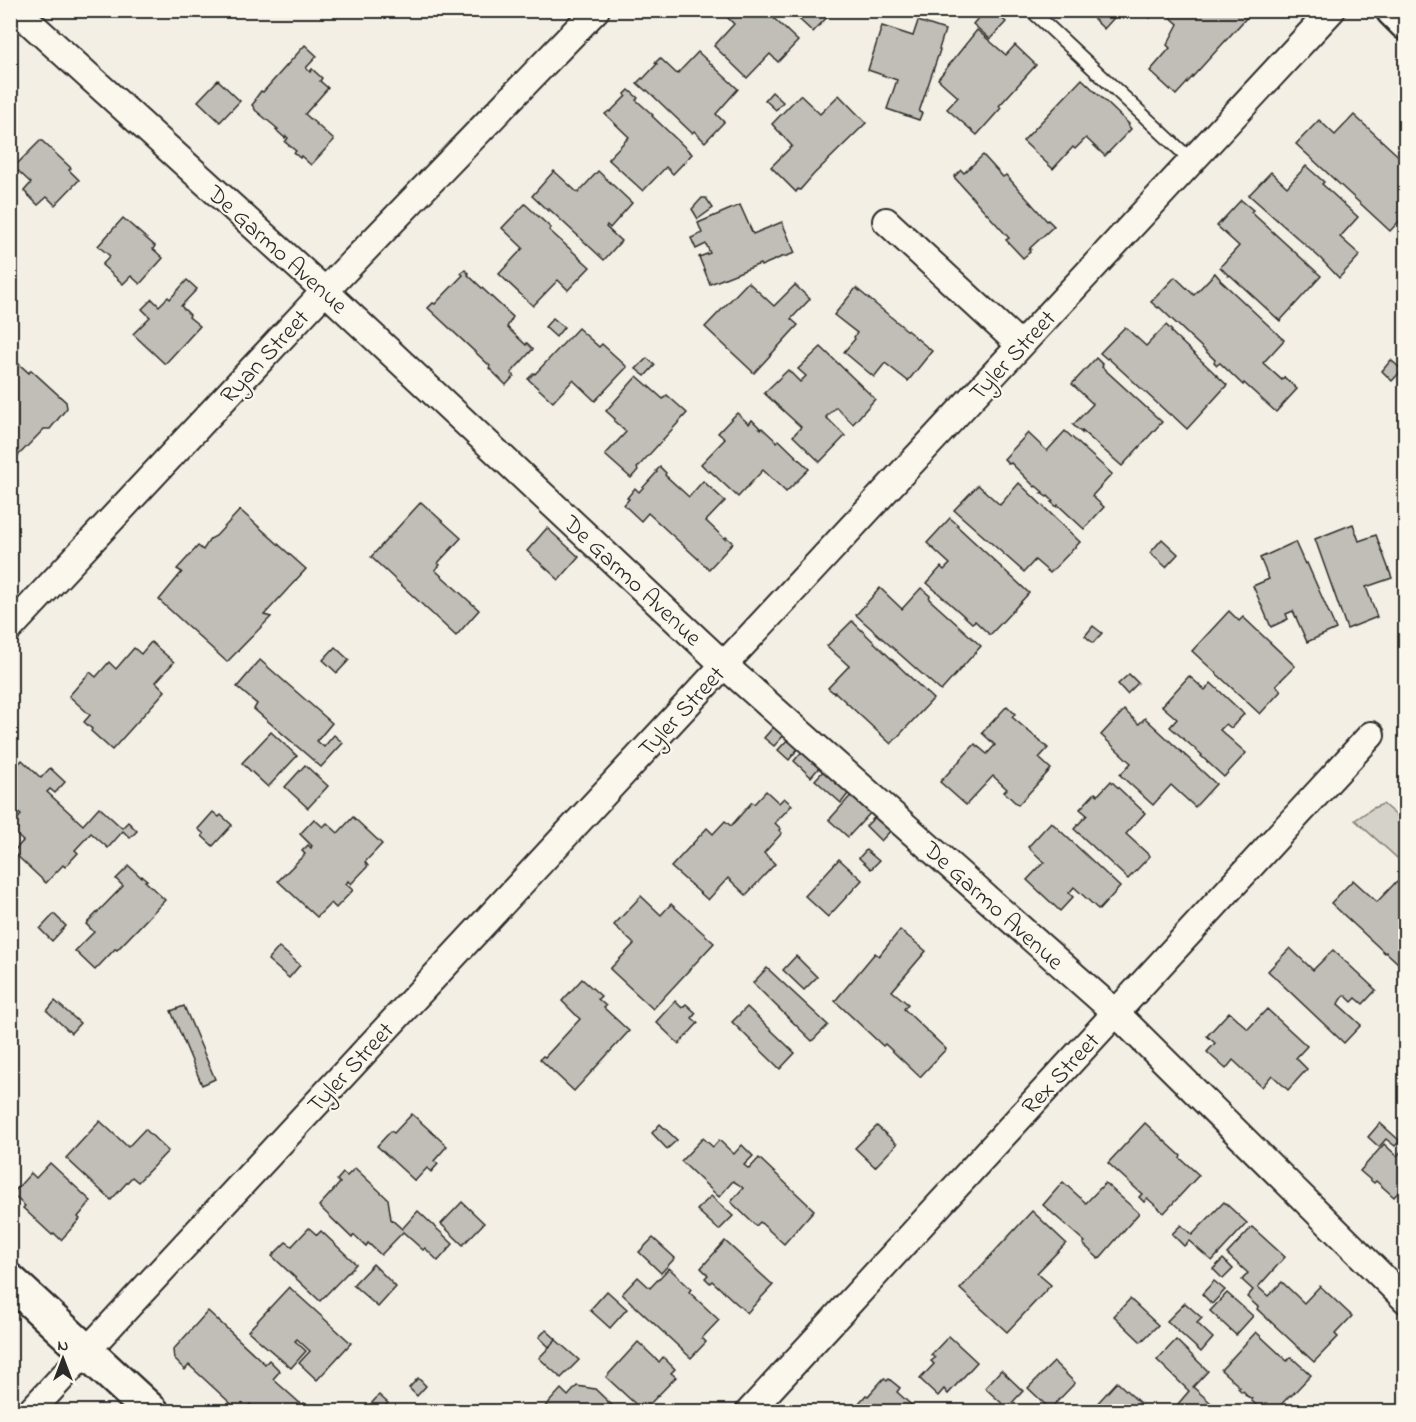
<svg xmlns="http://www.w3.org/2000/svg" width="1416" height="1422" viewBox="0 0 1416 1422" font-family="'Indie Flower',sans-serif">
<rect width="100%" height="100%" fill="#f3efe4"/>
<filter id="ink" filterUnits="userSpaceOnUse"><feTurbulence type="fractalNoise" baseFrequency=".0167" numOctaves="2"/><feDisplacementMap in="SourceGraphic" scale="12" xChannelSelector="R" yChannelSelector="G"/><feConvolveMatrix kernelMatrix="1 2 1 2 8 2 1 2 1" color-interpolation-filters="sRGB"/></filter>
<g filter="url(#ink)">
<polygon fill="#d5d2c9" stroke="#807e7a" stroke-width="1.5" points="1383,804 1405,823 1405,865 1355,820 1373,808"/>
<g fill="#c0beb6" stroke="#2b2b2b" stroke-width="1.5">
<polygon points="720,10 765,10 798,41 778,62 770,54 747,78 714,46 734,24"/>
<polygon points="789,10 833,10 833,11 813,32"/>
<polygon points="985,10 993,10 1006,22 990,39 973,24"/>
<polygon points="1085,10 1121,10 1104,29"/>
<polygon points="1141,10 1157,10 1150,18"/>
<polygon points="1173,10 1241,10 1248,16 1176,95 1150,71 1170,48 1167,45 1178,24 1168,15"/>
<polygon points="918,21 945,30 939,49 940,50 919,112 922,113 919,120 887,109 897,80 868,70 882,26 913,36"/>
<polygon points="977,30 1006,55 1015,45 1036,65 999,106 1001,108 977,135 947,109 958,97 938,79"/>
<polygon points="305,45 317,56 306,68 310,72 312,69 322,78 320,81 328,88 305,114 334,140 311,165 301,156 300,158 294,153 296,151 285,142 288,138 286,136 285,138 276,130 278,129 255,110 255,109 252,105 256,100 255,99 261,91 263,92"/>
<polygon points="698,52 738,89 716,114 724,122 705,142 694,131 692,133 647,90 646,91 637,83 642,78 643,79 657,64 655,63 660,58 677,74"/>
<polygon points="1082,79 1129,124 1128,125 1131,129 1105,156 1086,138 1075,149 1073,147 1053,169 1023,141"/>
<polygon points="218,80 240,101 220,122 198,101"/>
<polygon points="629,90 638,98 636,100 653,115 652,116 692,154 673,174 666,167 643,191 608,159 629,137 605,114 609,111 610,112 626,96 625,94"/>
<polygon points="772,92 783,102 776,110 765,100"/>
<polygon points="800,95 820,114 839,95 866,123 814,174 800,190 798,189 796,192 771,167 792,146 772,124"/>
<polygon points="1354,115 1406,163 1406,214 1390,231 1296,144 1319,120 1335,135"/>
<polygon points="41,140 71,168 69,170 79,180 55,205 47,197 38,205 24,191 31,183 14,167"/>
<polygon points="983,155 1003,177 1006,175 1047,221 1048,220 1054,226 1030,248 1031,249 1029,250 1030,252 1023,258 1006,240 1009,238 954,177 961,170 964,173"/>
<polygon points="1306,166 1324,182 1322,184 1358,217 1340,237 1360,255 1339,278 1320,258 1249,195 1271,172 1287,187"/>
<polygon points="554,171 578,193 598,171 632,203 610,228 607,225 606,227 621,241 604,260 549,209 548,211 532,196"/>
<polygon points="702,198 706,198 713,208 698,219 692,209"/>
<polygon points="1241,200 1253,210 1251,212 1321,276 1280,321 1230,275 1229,276 1220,267 1239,246 1217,226"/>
<polygon points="525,204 551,228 549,230 590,267 568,290 558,280 533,306 499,274 523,248 502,228"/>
<polygon points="740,205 753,234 782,222 795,253 784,257 784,256 761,266 760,264 710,284 699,257 710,253 706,244 696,249 691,238 702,233 698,223"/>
<polygon points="123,218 155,246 153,249 163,258 140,284 131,276 123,284 102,265 110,256 98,246"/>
<polygon points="465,270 469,274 468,275 513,317 507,327 526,345 527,343 533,349 511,373 514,376 506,385 489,368 490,366 428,308 433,303 435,304 463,275 461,273"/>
<polygon points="1215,273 1220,279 1220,280 1284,340 1263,363 1282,380 1284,377 1297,389 1276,412 1244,383 1243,385 1220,363 1217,365 1214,362 1215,360 1159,307 1158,308 1151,302 1175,277 1194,295"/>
<polygon points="187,280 197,289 181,306 190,315 189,317 200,326 165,364 133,334 150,317 142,309 152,299 159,306 168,297 170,299"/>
<polygon points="748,282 774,306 795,285 810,299 791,319 798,325 754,373 705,327"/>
<polygon points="856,288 932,351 908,381 885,363 874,377 844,352 855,339 854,337 857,333 834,315"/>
<polygon points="553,318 564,327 556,337 545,327"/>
<polygon points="1166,325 1172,331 1171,332 1227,385 1187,429 1171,414 1170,415 1108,358 1107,359 1100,353 1125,327 1146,346"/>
<polygon points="578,328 599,347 602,344 627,367 595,401 573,380 553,402 528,379 534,373 535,374"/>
<polygon points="821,347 875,399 853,424 836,407 826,417 845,436 820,462 793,436 801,427 764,393 788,370 800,382 806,376 798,369"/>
<polygon points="10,356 29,373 31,370 66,402 67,408 50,429 44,429 10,464 10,403 16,397 10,392"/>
<polygon points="647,358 655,365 645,376 636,369"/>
<polygon points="1096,358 1103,365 1102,367 1162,422 1122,466 1082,431 1082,433 1073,425 1093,404 1072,384"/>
<polygon points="1391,360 1402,370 1392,381 1382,371"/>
<polygon points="637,376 663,399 667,395 687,413 637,468 638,470 631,478 605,455 626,432 614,421 615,419 606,411"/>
<polygon points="737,413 749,424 752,420 761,429 762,428 777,442 779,440 809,469 786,492 763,470 738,497 710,471 709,472 701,464 725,439 718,433"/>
<polygon points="1065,431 1112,474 1092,496 1104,507 1084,529 1058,505 1057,507 1051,502 1053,501 1048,496 1047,497 1041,493 1043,492 1036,486 1035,487 1011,463 1009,464 1004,459 1028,433 1047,451"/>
<polygon points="660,467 666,473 665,475 689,497 703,481 725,501 706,521 725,539 726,537 733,543 709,569 648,513 641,521 624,505 629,499 627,498 635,488 639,492 657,472 656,471"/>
<polygon points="1019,483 1080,542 1050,573 1035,560 1024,572 954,510 978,485 1000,505"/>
<polygon points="421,502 461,538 438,563 440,565 435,570 479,610 456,636 371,557"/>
<polygon points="240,510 306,569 264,615 271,617 227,662 159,600 182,572 177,569 198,546 203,550 210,539 216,536"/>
<polygon points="950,518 958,525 957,526 1029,593 990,635 975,621 972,623 927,583 941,567 944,570 950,564 927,543"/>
<polygon points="1353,524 1359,541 1376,535 1392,578 1366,587 1377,617 1347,629 1315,539"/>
<polygon points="547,528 579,557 559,580 527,551"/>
<polygon points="1162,539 1178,554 1166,567 1150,553"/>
<polygon points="1295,542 1305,564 1307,563 1336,629 1307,642 1293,611 1286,614 1288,619 1271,627 1253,586 1269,579 1260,558"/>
<polygon points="880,588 902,609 921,588 930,596 929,599 981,646 941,691 856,615"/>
<polygon points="1406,610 1406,632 1400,631"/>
<polygon points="1229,611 1239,621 1243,617 1295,666 1276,685 1281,691 1260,714 1192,651"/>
<polygon points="852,621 933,699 891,744 835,692 834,693 828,688 849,666 827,646"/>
<polygon points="1093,626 1102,633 1093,643 1085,636"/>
<polygon points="151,642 174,662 156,682 165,691 112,750 91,731 92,729 84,722 90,715 69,696 90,672 96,677 109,662 116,669 134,648 141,654"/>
<polygon points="335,647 349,660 337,673 323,660"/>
<polygon points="260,660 332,723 317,741 324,747 334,735 343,743 321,767 254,709 257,704 237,687"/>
<polygon points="1129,674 1138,683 1127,694 1118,684"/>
<polygon points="1189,676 1205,690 1211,683 1244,714 1231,728 1226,724 1220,730 1246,753 1224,777 1201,756 1202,755 1170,727 1177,719 1162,706"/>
<polygon points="1007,706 1015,714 1012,717 1048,748 1039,758 1051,769 1018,805 1004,792 1007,789 993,776 966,805 940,782 975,744 987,754 995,745 982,733"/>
<polygon points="1124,710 1139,724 1145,718 1216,784 1195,807 1171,785 1153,805 1120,775 1131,763 1101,735"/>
<polygon points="776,724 786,733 774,746 764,738"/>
<polygon points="271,732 297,756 268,787 242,763"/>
<polygon points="790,737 800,746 789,760 778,750"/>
<polygon points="804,749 822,764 811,777 794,761"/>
<polygon points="22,760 41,778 50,768 65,782 55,793 50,789 47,792 83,825 99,807 122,828 128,822 137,831 130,838 123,831 108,848 91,833 75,850 78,853 65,867 63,865 46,883 13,852 23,841 10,829 10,827 21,815 10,806 10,773"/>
<polygon points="305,765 328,786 308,808 285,787"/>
<polygon points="826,768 851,790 841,803 815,780"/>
<polygon points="1111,781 1145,813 1126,834 1150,856 1128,879 1074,829 1087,815 1080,809 1095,793 1098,795"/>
<polygon points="766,791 779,803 784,798 792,805 775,823 781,829 779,830 782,833 764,853 775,864 746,895 728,878 708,900 671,867 707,828 713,834 725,821 731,826 752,802 754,804"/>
<polygon points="854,792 873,810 848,837 829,820"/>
<polygon points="213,812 219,817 221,815 232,825 213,846 202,836 204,834 198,829"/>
<polygon points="879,813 894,827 881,841 866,826"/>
<polygon points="353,817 382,844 365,862 368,866 351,884 348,881 346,884 353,890 336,908 331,903 317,917 278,881 305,854 302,851 308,845 311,848 312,846 300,834 314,819 323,827 327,823 338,833"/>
<polygon points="1051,822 1120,887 1099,910 1074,887 1069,893 1073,897 1060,911 1027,880 1044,862 1028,847"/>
<polygon points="866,850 879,861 871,869 859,858"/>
<polygon points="839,859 862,880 828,917 805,896"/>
<polygon points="129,866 141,877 142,876 147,880 145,881 165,900 117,950 115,949 95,970 75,951 94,932 86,924 123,886 116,879"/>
<polygon points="1353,880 1377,902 1396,882 1406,891 1406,957 1399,964 1386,952 1385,953 1331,903"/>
<polygon points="641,896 661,915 671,904 714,943 653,1009 610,969 634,944 614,925"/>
<polygon points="54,914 66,926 52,941 40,929"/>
<polygon points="900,930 926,951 892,991 908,1004 904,1009 946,1049 920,1077 885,1044 883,1046 835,1001 875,953 879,956"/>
<polygon points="279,947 300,965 289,978 268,960"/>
<polygon points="1290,948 1313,970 1333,950 1376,990 1363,1004 1356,998 1352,1002 1345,995 1340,1000 1338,1004 1361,1025 1344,1043 1268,971"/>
<polygon points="796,956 817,977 804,990 783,970"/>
<polygon points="767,968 828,1025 812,1041 753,983"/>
<polygon points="582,979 601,996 598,999 606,1006 604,1008 629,1031 574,1091 540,1059 543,1056 545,1057 580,1019 562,1001"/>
<polygon points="55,1001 80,1023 71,1033 47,1011"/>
<polygon points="675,1001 682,1008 686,1004 696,1013 692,1018 698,1023 679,1044 656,1022"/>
<polygon points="184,1006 215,1079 202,1085 171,1011"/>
<polygon points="747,1007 795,1053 780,1069 732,1022"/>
<polygon points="1267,1009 1307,1046 1296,1058 1307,1069 1288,1090 1272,1075 1262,1087 1233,1060 1226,1069 1207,1052 1215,1043 1207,1036 1229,1012 1248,1029"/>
<polygon points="412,1114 447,1146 434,1161 438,1164 431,1172 427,1168 415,1181 377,1146 391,1131 394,1133"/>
<polygon points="100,1121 128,1147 145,1129 168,1151 138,1182 132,1177 111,1200 66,1158"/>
<polygon points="1145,1123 1181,1156 1180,1158 1199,1175 1164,1213 1147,1198 1144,1202 1139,1197 1142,1194 1108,1163"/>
<polygon points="1380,1123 1400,1141 1395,1146 1386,1139 1379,1147 1368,1137"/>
<polygon points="660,1124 677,1140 667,1149 652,1133"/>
<polygon points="877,1126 897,1144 875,1167 855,1148"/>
<polygon points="703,1138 713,1147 719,1140 734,1154 742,1145 753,1156 744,1165 749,1169 759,1158 814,1210 784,1244 760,1222 756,1226 731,1202 743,1188 738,1184 733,1181 719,1197 681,1161"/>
<polygon points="1384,1144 1397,1156 1406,1146 1406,1184 1394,1197 1376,1181 1374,1183 1360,1171"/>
<polygon points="50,1163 91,1201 78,1217 80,1219 61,1240 54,1233 52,1235 23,1208 25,1206 12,1194 31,1173 36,1178"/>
<polygon points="355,1168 388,1199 391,1219 402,1229 418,1211 453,1244 438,1261 425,1248 423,1250 403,1232 381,1255 368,1243 366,1246 354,1235 352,1238 319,1206 340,1183 337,1180 343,1173 347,1176"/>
<polygon points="1063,1182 1086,1203 1105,1183 1139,1213 1099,1259 1083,1244 1085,1242 1043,1205"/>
<polygon points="711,1196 733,1216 719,1230 697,1210"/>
<polygon points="462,1202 484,1223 463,1245 441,1224"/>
<polygon points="1224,1202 1247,1223 1212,1261 1189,1241 1184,1246 1172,1234 1181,1225 1192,1235"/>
<polygon points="1032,1211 1066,1243 1037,1273 1051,1285 1007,1332 960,1289"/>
<polygon points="1252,1227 1285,1257 1258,1287 1268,1296 1282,1282 1304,1303 1320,1286 1352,1316 1335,1334 1338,1337 1314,1362 1257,1309 1258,1307 1247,1297 1253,1290 1242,1280 1248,1273 1227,1254"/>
<polygon points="309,1228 317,1235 321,1231 356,1264 320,1301 272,1256 286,1242 292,1246"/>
<polygon points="653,1238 675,1258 661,1273 639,1252"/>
<polygon points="725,1241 773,1285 747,1313 712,1281 710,1283 705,1278 708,1275 701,1268"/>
<polygon points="1223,1259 1233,1269 1223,1279 1213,1269"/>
<polygon points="373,1264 396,1287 378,1307 353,1285"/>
<polygon points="669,1268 691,1289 689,1292 719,1320 702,1338 706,1342 691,1358 622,1294 638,1277 650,1288"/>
<polygon points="1214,1281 1225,1290 1212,1304 1202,1294"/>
<polygon points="289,1287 351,1343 317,1380 299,1363 310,1351 297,1339 295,1341 306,1351 291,1368 248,1331"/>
<polygon points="607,1291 627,1309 610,1328 590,1310"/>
<polygon points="1227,1293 1253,1316 1236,1335 1210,1311"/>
<polygon points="1130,1299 1158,1325 1141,1342 1114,1316"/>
<polygon points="1185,1303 1202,1318 1197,1323 1213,1338 1201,1352 1167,1321"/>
<polygon points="208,1311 265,1364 269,1360 280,1371 273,1379 302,1405 304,1403 313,1412 258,1412 250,1404 243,1411 241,1409 239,1411 189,1365 185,1370 174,1359 173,1350"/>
<polygon points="546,1330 556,1339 549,1347 539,1337"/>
<polygon points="1256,1332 1287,1361 1291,1357 1311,1375 1291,1396 1290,1395 1274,1412 1266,1412 1260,1406 1258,1407 1251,1400 1252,1399 1245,1395 1246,1394 1243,1391 1242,1392 1238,1388 1240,1387 1221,1370"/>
<polygon points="949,1336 977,1362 948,1394 944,1389 938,1396 920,1379 934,1364 931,1361 935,1358 931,1355"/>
<polygon points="556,1340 579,1360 561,1378 539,1358"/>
<polygon points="1176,1340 1208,1371 1193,1387 1220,1411 1225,1406 1231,1412 1186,1412 1178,1404 1189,1391 1157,1360"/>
<polygon points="638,1342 659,1362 663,1357 675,1369 671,1373 676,1377 643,1411 606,1377"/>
<polygon points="1054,1362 1075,1383 1050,1409 1028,1388"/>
<polygon points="1001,1370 1023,1391 1007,1408 985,1388"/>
<polygon points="418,1378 426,1386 417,1396 409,1388"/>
<polygon points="884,1378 887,1381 889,1379 900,1388 897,1392 919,1412 851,1412 866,1395 868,1396"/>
<polygon points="1117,1382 1141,1404 1134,1412 1096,1412 1093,1408"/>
<polygon points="577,1386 595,1389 617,1410 616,1412 542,1410 561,1389 568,1396"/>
<polygon points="379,1395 388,1403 380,1412 377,1412 370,1405"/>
</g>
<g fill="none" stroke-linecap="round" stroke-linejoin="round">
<g stroke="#2b2b2b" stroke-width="16">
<polyline id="lane" points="1031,10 1192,161"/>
</g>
<g stroke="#2b2b2b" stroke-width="30">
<g id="street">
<polyline points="16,10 325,291 724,665 1116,1013 1406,1300"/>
<polyline points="886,221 1020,345"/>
<polyline points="10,628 325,291 596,10"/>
<polyline points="30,1412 1332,10"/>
<polyline points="749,1412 1371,735"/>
</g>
</g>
<g stroke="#2b2b2b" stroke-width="38">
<g id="secondary">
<polyline points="1393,10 1406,23"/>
<polyline points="10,1281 152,1412"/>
</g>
</g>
<use href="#lane" stroke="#fbf7ec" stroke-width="12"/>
<use href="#street" stroke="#fbf7ec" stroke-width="26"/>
<use href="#secondary" stroke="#fbf7ec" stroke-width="33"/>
</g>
</g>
<g text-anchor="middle" stroke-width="4.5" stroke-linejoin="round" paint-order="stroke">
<g font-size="24" fill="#2b2b2b" stroke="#fbf7ec">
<text transform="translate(278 249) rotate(42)" y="8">De Garmo Avenue</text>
<text transform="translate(1012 355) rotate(-47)" y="8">Tyler Street</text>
<text transform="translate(264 356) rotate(-47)" y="8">Ryan Street</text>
<text transform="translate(633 580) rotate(43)" y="8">De Garmo Avenue</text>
<text transform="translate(681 711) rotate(-47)" y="8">Tyler Street</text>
<text transform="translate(994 905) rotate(42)" y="8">De Garmo Avenue</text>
<text transform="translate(350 1067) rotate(-47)" y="8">Tyler Street</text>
<text transform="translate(1060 1073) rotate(-47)" y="8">Rex Street</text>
</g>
</g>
<rect width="1416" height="1422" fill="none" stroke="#fbf7ec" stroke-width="36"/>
<rect x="18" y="18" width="1380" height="1386" fill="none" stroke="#2b2b2b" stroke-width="2" filter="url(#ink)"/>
<g transform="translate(63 1359)" stroke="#fbf7ec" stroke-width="4.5" paint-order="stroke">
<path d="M0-4.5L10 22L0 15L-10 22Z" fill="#2b2b2b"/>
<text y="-9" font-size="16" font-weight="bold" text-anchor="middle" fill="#2b2b2b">N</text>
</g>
</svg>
